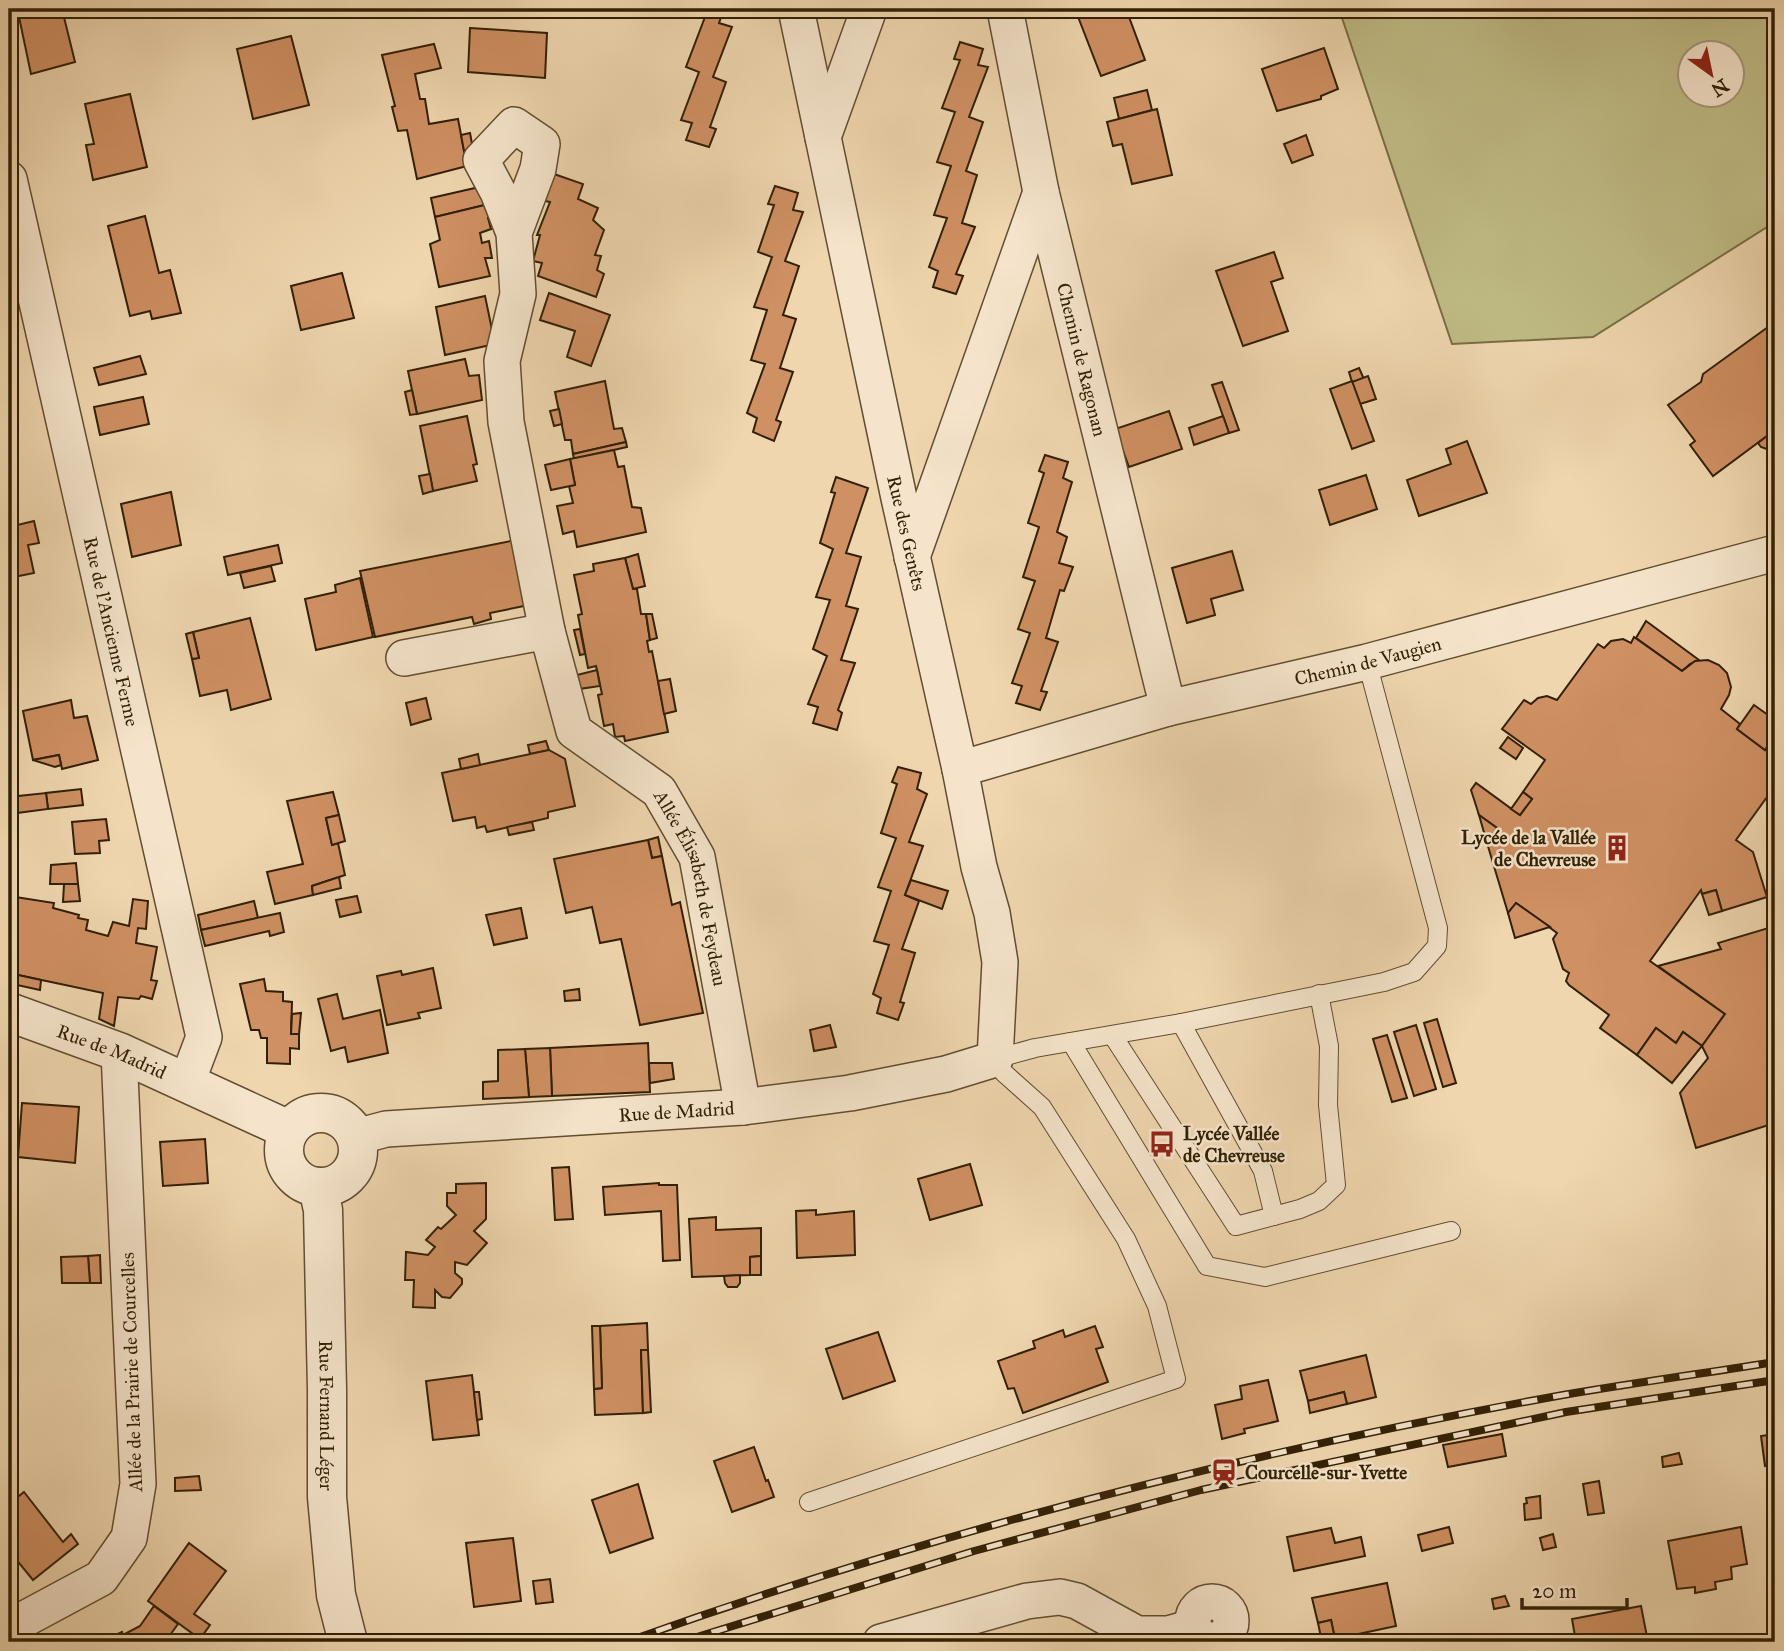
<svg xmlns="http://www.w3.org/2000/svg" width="1784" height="1651" viewBox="0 0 1784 1651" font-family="'IM FELL Great Primer',serif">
<rect width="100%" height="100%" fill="#efd6af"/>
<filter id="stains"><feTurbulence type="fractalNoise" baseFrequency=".00286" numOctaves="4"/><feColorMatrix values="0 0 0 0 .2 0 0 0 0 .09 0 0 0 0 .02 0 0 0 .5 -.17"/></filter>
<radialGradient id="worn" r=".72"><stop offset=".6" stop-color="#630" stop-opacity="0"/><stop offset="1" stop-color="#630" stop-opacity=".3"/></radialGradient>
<path fill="#c0bc86" stroke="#796e45" stroke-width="2" fill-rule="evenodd" d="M1339,9H1775V222L1593,337L1452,344ZM1690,52H1732V94H1690Z"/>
<g fill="#cf9063" stroke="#322004" stroke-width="2">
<polygon points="54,9 62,9 75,62 31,74 19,17"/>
<polygon points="691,9 724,9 719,23 732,27 713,77 726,82 710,127 716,129 709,147 686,140 692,123 681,120 699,72 686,67 705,17 690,13"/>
<polygon points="1075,9 1126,9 1145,60 1101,76"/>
<polygon points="470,28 547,33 545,78 468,72"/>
<polygon points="291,36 309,105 253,119 237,49"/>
<polygon points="960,42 983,49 978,65 988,67 969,117 983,122 966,171 977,175 962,223 975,227 956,274 963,276 956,294 933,287 938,271 929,267 947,218 934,215 951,166 937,162 955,112 942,108 960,60 954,59"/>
<polygon points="434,44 441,68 415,74 420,99 425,99 429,124 458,119 467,166 417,179 407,130 398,131 392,107 395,106 382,55"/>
<polygon points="1324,48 1338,89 1321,96 1321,99 1277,111 1262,69"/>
<polygon points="1147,90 1152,110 1119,119 1114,98"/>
<polygon points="130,94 147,167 93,180 86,145 94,144 85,104"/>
<polygon points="1157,109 1172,175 1132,184 1122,144 1113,146 1107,122"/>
<polygon points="470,133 473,149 464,151 461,135"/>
<polygon points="1306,135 1313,155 1292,163 1284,144"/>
<polygon points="554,174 583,184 578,199 598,208 593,220 604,230 595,255 601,256 597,270 604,274 596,297 538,276 542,263 533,261 540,235 537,235 550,202 545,201"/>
<polygon points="484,186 493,203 435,217 431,198"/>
<polygon points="775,186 798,193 793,210 803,212 785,261 799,266 783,315 796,319 780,368 793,372 776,420 781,422 774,441 753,432 757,418 747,413 765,364 751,360 767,310 754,307 772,257 758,252 774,205 768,204"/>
<polygon points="493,203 496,216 488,218 491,229 480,233 482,243 489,241 492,258 485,258 490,276 439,287 430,244 440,240 435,217"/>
<polygon points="145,216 159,273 170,270 181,313 152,319 150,311 130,316 108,226"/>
<polygon points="1274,252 1283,278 1271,282 1288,331 1243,346 1216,271"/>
<polygon points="342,273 354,318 301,330 291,286"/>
<polygon points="549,293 610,315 591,366 567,357 575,331 540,320"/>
<polygon points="485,296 495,344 445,355 436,307"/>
<polygon points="1775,322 1775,430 1713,476 1690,445 1695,441 1668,405 1701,382 1703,374"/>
<polygon points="140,356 146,374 99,385 94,368"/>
<polygon points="465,359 469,376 479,375 482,400 417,414 408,371"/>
<polygon points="1359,368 1364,379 1352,382 1349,372"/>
<polygon points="1368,376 1376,399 1360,404 1352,382"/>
<polygon points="605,381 614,429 622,428 626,442 573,454 571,440 565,440 555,392"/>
<polygon points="1352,381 1374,441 1352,449 1330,389"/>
<polygon points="1222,382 1239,430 1229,433 1212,385"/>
<polygon points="412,390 417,414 410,415 405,392"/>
<polygon points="143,397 149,424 100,435 94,407"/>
<polygon points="559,409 562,424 554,426 550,411"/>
<polygon points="1169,411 1182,449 1129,467 1115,429"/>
<polygon points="467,416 477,464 473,465 477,481 433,491 420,426"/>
<polygon points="1223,416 1229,433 1194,445 1189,428"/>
<polygon points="1775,430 1775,452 1761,447 1758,443"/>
<polygon points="1467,441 1487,493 1419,516 1407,480 1451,464 1446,449"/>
<polygon points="626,442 627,447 574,459 573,454"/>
<polygon points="614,450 618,467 624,466 632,507 641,508 646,532 577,547 574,531 563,534 557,506 573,503 569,486 575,485 570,459"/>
<polygon points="1045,455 1068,462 1063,478 1072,482 1057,532 1067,537 1059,563 1073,567 1064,591 1060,590 1046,638 1058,642 1041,691 1047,692 1040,710 1016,703 1022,686 1012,683 1030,633 1018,629 1035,581 1023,577 1039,527 1028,523 1044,473 1039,471"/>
<polygon points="570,459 575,485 551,490 545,465"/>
<polygon points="430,474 433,491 423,494 419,476"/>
<polygon points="1366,475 1377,509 1330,525 1319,490"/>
<polygon points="836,477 868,488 846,553 861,557 846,606 858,609 841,660 855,663 838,710 842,713 837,730 813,723 818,707 808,704 827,656 813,649 830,600 816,597 833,549 820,543 835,493 831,492"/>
<polygon points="171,492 181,545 132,557 121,504"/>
<polygon points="34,521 39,543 28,545 34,573 9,578 9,527"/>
<polygon points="516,540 529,605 490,613 491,619 474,624 472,617 375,637 360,571"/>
<polygon points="278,545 282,563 228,575 224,557"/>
<polygon points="1232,551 1243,590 1211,599 1215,615 1187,623 1172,568"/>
<polygon points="638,554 645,586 633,589 625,558"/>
<polygon points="625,558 633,589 637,589 641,614 646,614 650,640 647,641 649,652 652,651 668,732 625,741 624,736 615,737 613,724 604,726 598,695 602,694 596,666 588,668 578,615 582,614 574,575 594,571 593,564"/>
<polygon points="271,566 275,581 244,588 240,573"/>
<polygon points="360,578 373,637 316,650 305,599 336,592 335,585"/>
<polygon points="646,614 652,614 657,638 650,640"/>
<polygon points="250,618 271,699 231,710 227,690 200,696 192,659 199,658 193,632"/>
<polygon points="1646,621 1699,660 1690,664 1682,671 1636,638"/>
<polygon points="580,629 585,654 580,655 574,630"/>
<polygon points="193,632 199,658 192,659 186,634"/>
<polygon points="1634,637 1682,671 1695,661 1708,660 1719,665 1727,673 1731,687 1729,695 1721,709 1740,724 1737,729 1765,750 1773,738 1775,740 1775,786 1736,840 1753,852 1767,897 1722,911 1716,890 1702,894 1701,890 1650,961 1725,1014 1702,1046 1683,1032 1676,1043 1656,1028 1637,1055 1600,1028 1609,1015 1569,985 1566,981 1569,973 1563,969 1553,939 1557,933 1516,903 1508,913 1487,843 1497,828 1479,815 1471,790 1476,783 1520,815 1532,799 1523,792 1545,760 1502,729 1524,700 1531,704 1538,698 1547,696 1557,700 1598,644 1604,648 1611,641 1623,639 1631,643"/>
<polygon points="597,670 600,686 579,689 577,675"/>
<polygon points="670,679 676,711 664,714 658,681"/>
<polygon points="426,698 431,719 411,725 406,703"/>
<polygon points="71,700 74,718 87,716 98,760 62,769 59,755 33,760 23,711"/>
<polygon points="1754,705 1775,720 1775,740 1773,738 1765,750 1737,729"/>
<polygon points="1508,737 1523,748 1516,759 1500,748"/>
<polygon points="546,741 549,750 530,754 528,745"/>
<polygon points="549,750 565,759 575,806 548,812 548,818 487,832 485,826 477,828 475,817 453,821 442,773"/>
<polygon points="478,754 480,765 461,769 459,759"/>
<polygon points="59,755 61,765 55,767 33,760"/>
<polygon points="898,767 921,773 917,789 927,794 909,842 923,846 905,895 919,901 902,949 915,953 900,1002 904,1003 898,1020 877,1013 881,998 873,994 889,945 874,941 891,891 878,887 896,838 881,833 897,784 892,782"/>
<polygon points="81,789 83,805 48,809 46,793"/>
<polygon points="333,792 339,815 326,818 332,845 338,843 345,875 312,886 313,895 275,904 267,872 303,864 287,801"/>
<polygon points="1523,792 1532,799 1520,815 1511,809"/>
<polygon points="46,793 48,809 9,814 9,797"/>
<polygon points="339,815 345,841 332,845 326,818"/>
<polygon points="1479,815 1497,828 1487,843"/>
<polygon points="106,819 109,840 99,841 100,853 75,854 72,822"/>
<polygon points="532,822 534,830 509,835 507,827"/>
<polygon points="658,837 662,856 652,858 648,840"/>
<polygon points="648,840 652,858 662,856 672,905 680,902 703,1013 640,1025 621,939 600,943 592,907 566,913 554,859"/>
<polygon points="76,863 78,884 50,884 51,865"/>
<polygon points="339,877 341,888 313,895 312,886"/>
<polygon points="911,880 948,891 942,909 905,895"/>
<polygon points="64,884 78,884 80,901 63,902"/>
<polygon points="1716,890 1722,911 1709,915 1702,894"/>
<polygon points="9,896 54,903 53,908 79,915 78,918 88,920 86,930 108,936 113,922 129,926 133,899 148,901 146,929 138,928 136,943 157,947 151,980 157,981 152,999 141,996 139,999 118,997 114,1026 99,1019 103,993 18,975 17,988 9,985"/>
<polygon points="357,896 361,912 340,917 336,900"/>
<polygon points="254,901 258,918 201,930 198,915"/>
<polygon points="1516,903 1550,927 1515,938 1508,913"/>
<polygon points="521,908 527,938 494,945 486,915"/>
<polygon points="280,913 284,932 270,936 269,931 205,946 201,930"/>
<polygon points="1775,926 1775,1123 1696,1148 1680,1093 1708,1058 1702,1046 1725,1014 1658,966 1721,949 1718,943"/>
<polygon points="433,968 441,1008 418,1013 420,1018 387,1025 377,976 401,971 402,975"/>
<polygon points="18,975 41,980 40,990 17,985"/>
<polygon points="264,979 266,991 283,992 283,1001 292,1002 291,1034 299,1034 299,1049 290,1048 290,1064 267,1063 267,1038 261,1038 259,1030 251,1030 240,984"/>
<polygon points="579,989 580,1000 565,1001 564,991"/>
<polygon points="337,994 343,1019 380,1010 388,1053 348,1062 345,1047 331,1051 318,999"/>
<polygon points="301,1013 299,1034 291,1034 292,1014"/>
<polygon points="1437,1019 1456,1083 1443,1087 1424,1023"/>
<polygon points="830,1025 836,1047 814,1051 810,1030"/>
<polygon points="1416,1025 1436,1089 1414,1096 1394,1032"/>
<polygon points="1656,1028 1676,1043 1683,1032 1702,1046 1672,1083 1637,1055"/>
<polygon points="1387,1035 1407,1098 1392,1102 1373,1039"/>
<polygon points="648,1043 650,1092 552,1096 550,1048"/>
<polygon points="550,1048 552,1096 529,1097 525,1049"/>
<polygon points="525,1049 529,1097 483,1099 483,1082 498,1081 498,1050"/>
<polygon points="649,1063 672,1063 674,1079 650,1083"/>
<polygon points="22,1103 79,1107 75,1163 18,1157"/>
<polygon points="205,1139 208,1183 163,1186 160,1142"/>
<polygon points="970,1164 982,1205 930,1220 918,1179"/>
<polygon points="569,1167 573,1219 555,1220 552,1168"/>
<polygon points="486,1183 486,1219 474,1231 487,1243 467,1265 455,1262 455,1273 462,1279 462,1284 450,1298 442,1297 435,1290 435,1308 413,1307 414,1280 405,1280 406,1252 428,1255 435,1247 426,1240 438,1227 441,1229 456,1215 447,1206 447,1193 456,1193 456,1184"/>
<polygon points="659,1183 659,1185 677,1185 680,1260 663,1261 661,1211 605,1215 603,1187"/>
<polygon points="816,1210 816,1215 854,1211 855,1255 797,1258 796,1211"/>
<polygon points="716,1217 716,1230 761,1228 761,1256 750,1257 750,1275 692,1277 689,1219"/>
<polygon points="100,1255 101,1283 90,1283 88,1256"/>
<polygon points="88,1256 90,1283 62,1283 61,1257"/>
<polygon points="761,1256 761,1275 750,1275 750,1257"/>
<polygon points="740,1275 740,1283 737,1287 728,1287 725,1283 724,1276"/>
<polygon points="647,1323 648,1350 641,1350 643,1413 595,1415 594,1389 602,1388 600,1326"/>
<polygon points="592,1326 600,1326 602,1388 594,1389"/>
<polygon points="1095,1326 1103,1347 1096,1349 1108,1382 1023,1413 1014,1388 1008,1389 998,1361 1035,1348 1033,1341 1063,1330 1065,1337"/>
<polygon points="878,1332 895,1381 843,1399 826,1349"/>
<polygon points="641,1350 648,1350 651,1412 643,1413"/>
<polygon points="1366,1355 1376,1397 1347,1404 1344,1392 1308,1401 1300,1371"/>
<polygon points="472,1375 479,1435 433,1440 426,1381"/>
<polygon points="1268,1380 1278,1421 1244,1429 1245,1433 1222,1439 1215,1405 1242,1399 1240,1386"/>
<polygon points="474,1392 479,1392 482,1419 477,1420"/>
<polygon points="1344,1392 1347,1404 1310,1413 1308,1401"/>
<polygon points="1502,1434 1506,1456 1448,1467 1443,1445"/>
<polygon points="1775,1434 1775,1464 1765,1466 1761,1436"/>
<polygon points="754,1447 766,1481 768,1480 774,1497 732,1512 714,1461"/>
<polygon points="1679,1453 1682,1464 1663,1467 1662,1457"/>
<polygon points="199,1476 201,1490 175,1491 175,1478"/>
<polygon points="1599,1481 1604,1513 1588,1515 1583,1484"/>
<polygon points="638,1484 653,1538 610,1553 592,1500"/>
<polygon points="24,1492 63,1542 71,1534 78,1544 33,1580 10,1552 16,1547 9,1539 9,1504"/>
<polygon points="1540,1496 1541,1518 1525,1520 1524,1504 1527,1503 1526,1498"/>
<polygon points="1449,1527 1453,1543 1422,1551 1418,1535"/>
<polygon points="1741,1527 1747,1564 1731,1567 1732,1579 1715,1582 1716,1589 1695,1593 1695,1587 1677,1589 1668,1541"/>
<polygon points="1331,1528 1335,1543 1361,1537 1365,1556 1294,1571 1287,1537"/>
<polygon points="1553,1534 1556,1547 1543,1550 1540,1538"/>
<polygon points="513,1538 521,1601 474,1607 466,1543"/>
<polygon points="189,1543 226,1571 194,1614 210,1625 200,1639 148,1601"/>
<polygon points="550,1579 553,1602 536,1604 533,1581"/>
<polygon points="1387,1583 1396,1626 1335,1639 1331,1620 1318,1623 1312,1598"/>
<polygon points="1505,1596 1509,1606 1494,1609 1492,1599"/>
<polygon points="154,1606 178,1624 165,1642 101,1642 122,1632 123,1635 140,1626"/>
<polygon points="1641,1606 1648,1642 1576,1642 1572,1619"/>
<polygon points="1331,1620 1335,1639 1322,1642 1318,1623"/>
</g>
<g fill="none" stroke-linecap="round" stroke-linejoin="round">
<g stroke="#614e2f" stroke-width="20">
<g id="service">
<polyline points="1181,1023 1263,1171 1274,1216"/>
<polyline points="1113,1036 1236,1226 1300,1209 1319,1201 1336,1185 1328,1105 1329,1046 1319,994"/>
<polyline points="1071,1042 1207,1266 1265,1277 1451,1231"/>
<polyline points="809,1502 1176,1379 1157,1306 1126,1239 1042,1107 1004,1073 995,1059 1035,1048 1181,1023 1384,982 1414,972 1437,946 1438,928 1367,662"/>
</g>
</g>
<g stroke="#614e2f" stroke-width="38">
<g id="minor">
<path id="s1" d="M1005,9L1041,192L1168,708"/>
<polyline points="823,137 869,9"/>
<path id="s2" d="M9,179L204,1037L187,1082"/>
<polyline points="514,233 538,169 542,144 514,125 481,160 498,192 514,233 518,294 502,361 506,422 547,631"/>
<polyline points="912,557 1041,192"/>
<path id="s3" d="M404,658L547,631L574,731L659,791L697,857L743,1107"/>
<path id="s4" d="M960,769L1168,708L1367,662L1775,553"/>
<path id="s5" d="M356,1137L386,1129L743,1107L850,1093L946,1074L995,1059L1000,962L992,913L979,867L960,769L899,498L796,9"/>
<circle cx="1212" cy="1621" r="19"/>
<polyline points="9,1624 21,1621 101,1578 129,1538 138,1484 119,1052"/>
<polyline points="881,1642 1027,1601 1060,1597 1077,1601 1137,1634 1168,1634 1193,1627"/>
</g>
</g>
<g stroke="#614e2f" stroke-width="41">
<g id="tertiary">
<path id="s6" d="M9,1012L119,1052L289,1130"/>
<circle cx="321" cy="1150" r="37"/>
<path id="s7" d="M318,1187L323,1210L327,1389V1497L336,1595L348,1642"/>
</g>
</g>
<use href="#service" stroke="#f5e4cb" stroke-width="18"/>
<use href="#minor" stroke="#f5e4cb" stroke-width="35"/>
<use href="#tertiary" stroke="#f5e4cb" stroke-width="38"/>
<g stroke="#322004" stroke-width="8">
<g id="rail">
<path d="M626,1642C930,1533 1246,1452 1563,1395C1634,1383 1705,1373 1775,1362"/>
<polyline points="681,1642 974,1551 1201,1490 1566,1412 1775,1380"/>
</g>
</g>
<use href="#rail" stroke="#f5e4cb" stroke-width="5" stroke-dasharray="16" stroke-linecap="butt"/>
</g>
<defs>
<g id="building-bare" transform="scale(2.1)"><path d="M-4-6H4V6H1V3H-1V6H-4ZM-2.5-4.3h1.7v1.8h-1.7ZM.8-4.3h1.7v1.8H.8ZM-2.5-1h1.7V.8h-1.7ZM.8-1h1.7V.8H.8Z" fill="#8f2418" stroke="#f5e4cb" stroke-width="2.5" paint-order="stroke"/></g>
<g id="bus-bare" transform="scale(2.1)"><path d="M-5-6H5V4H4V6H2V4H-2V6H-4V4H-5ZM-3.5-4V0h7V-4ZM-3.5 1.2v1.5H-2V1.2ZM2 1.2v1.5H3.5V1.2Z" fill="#8f2418" stroke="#f5e4cb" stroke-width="2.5" paint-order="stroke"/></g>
<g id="station-bare" transform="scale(2.1)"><path d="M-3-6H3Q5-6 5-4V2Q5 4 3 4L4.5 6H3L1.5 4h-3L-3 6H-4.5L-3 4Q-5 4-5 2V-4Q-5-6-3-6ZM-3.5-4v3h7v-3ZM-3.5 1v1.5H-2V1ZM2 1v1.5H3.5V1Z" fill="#8f2418" stroke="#f5e4cb" stroke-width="2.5" paint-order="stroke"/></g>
</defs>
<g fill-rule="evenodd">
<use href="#building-bare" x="1617" y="848"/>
<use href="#bus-bare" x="1162" y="1144"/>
<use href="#station-bare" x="1224" y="1472"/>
</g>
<g text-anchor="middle" stroke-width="5" stroke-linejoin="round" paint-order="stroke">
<g font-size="19" fill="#322004" stroke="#f5e4cb">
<text dy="7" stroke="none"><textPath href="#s1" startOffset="359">Chemin de Ragonan</textPath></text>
<text transform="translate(907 533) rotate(77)" y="7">Rue des Genêts</text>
<text dy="7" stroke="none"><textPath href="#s2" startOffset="464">Rue de l'Ancienne Ferme</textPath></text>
<text dy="7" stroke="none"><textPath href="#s4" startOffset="422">Chemin de Vaugien</textPath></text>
<text dy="7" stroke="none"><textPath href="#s3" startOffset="457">Allée Élisabeth de Feydeau</textPath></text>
<text dy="7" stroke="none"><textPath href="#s6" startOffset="110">Rue de Madrid</textPath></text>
<text dy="7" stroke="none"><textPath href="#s5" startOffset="322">Rue de Madrid</textPath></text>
<text transform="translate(131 1372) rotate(-92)" y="7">Allée de la Prairie de Courcelles</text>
<text dy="7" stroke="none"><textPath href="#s7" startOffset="229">Rue Fernand Léger</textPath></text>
</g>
<g font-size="19" font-weight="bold" fill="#322004" stroke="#f5e4cb" text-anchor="start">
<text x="1596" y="844" text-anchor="end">Lycée de la Vallée<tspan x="1596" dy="22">de Chevreuse</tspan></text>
<text x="1183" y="1140">Lycée Vallée<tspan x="1183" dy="22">de Chevreuse</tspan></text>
<text x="1245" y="1479">Courcelle-sur-Yvette</text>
</g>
</g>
<rect width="1784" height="1651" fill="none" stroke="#efd6af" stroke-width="35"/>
<rect x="10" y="10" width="1763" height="1630" fill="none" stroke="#322004" stroke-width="3.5"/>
<rect x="18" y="18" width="1749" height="1616" fill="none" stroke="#322004" stroke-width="2"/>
<g transform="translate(1711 74) rotate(147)"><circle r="33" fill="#f5e4cb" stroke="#a7967b" stroke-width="2"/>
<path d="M0-5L12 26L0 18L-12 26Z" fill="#8f2418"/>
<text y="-10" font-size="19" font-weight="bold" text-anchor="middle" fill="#322004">N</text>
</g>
<path d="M1522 1598v10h105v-10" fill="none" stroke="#322004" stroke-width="3.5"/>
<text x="1532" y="1598" font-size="21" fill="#322004" stroke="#f5e4cb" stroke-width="5" paint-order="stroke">20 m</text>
<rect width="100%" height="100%" filter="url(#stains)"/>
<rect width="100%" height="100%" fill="url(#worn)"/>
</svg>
